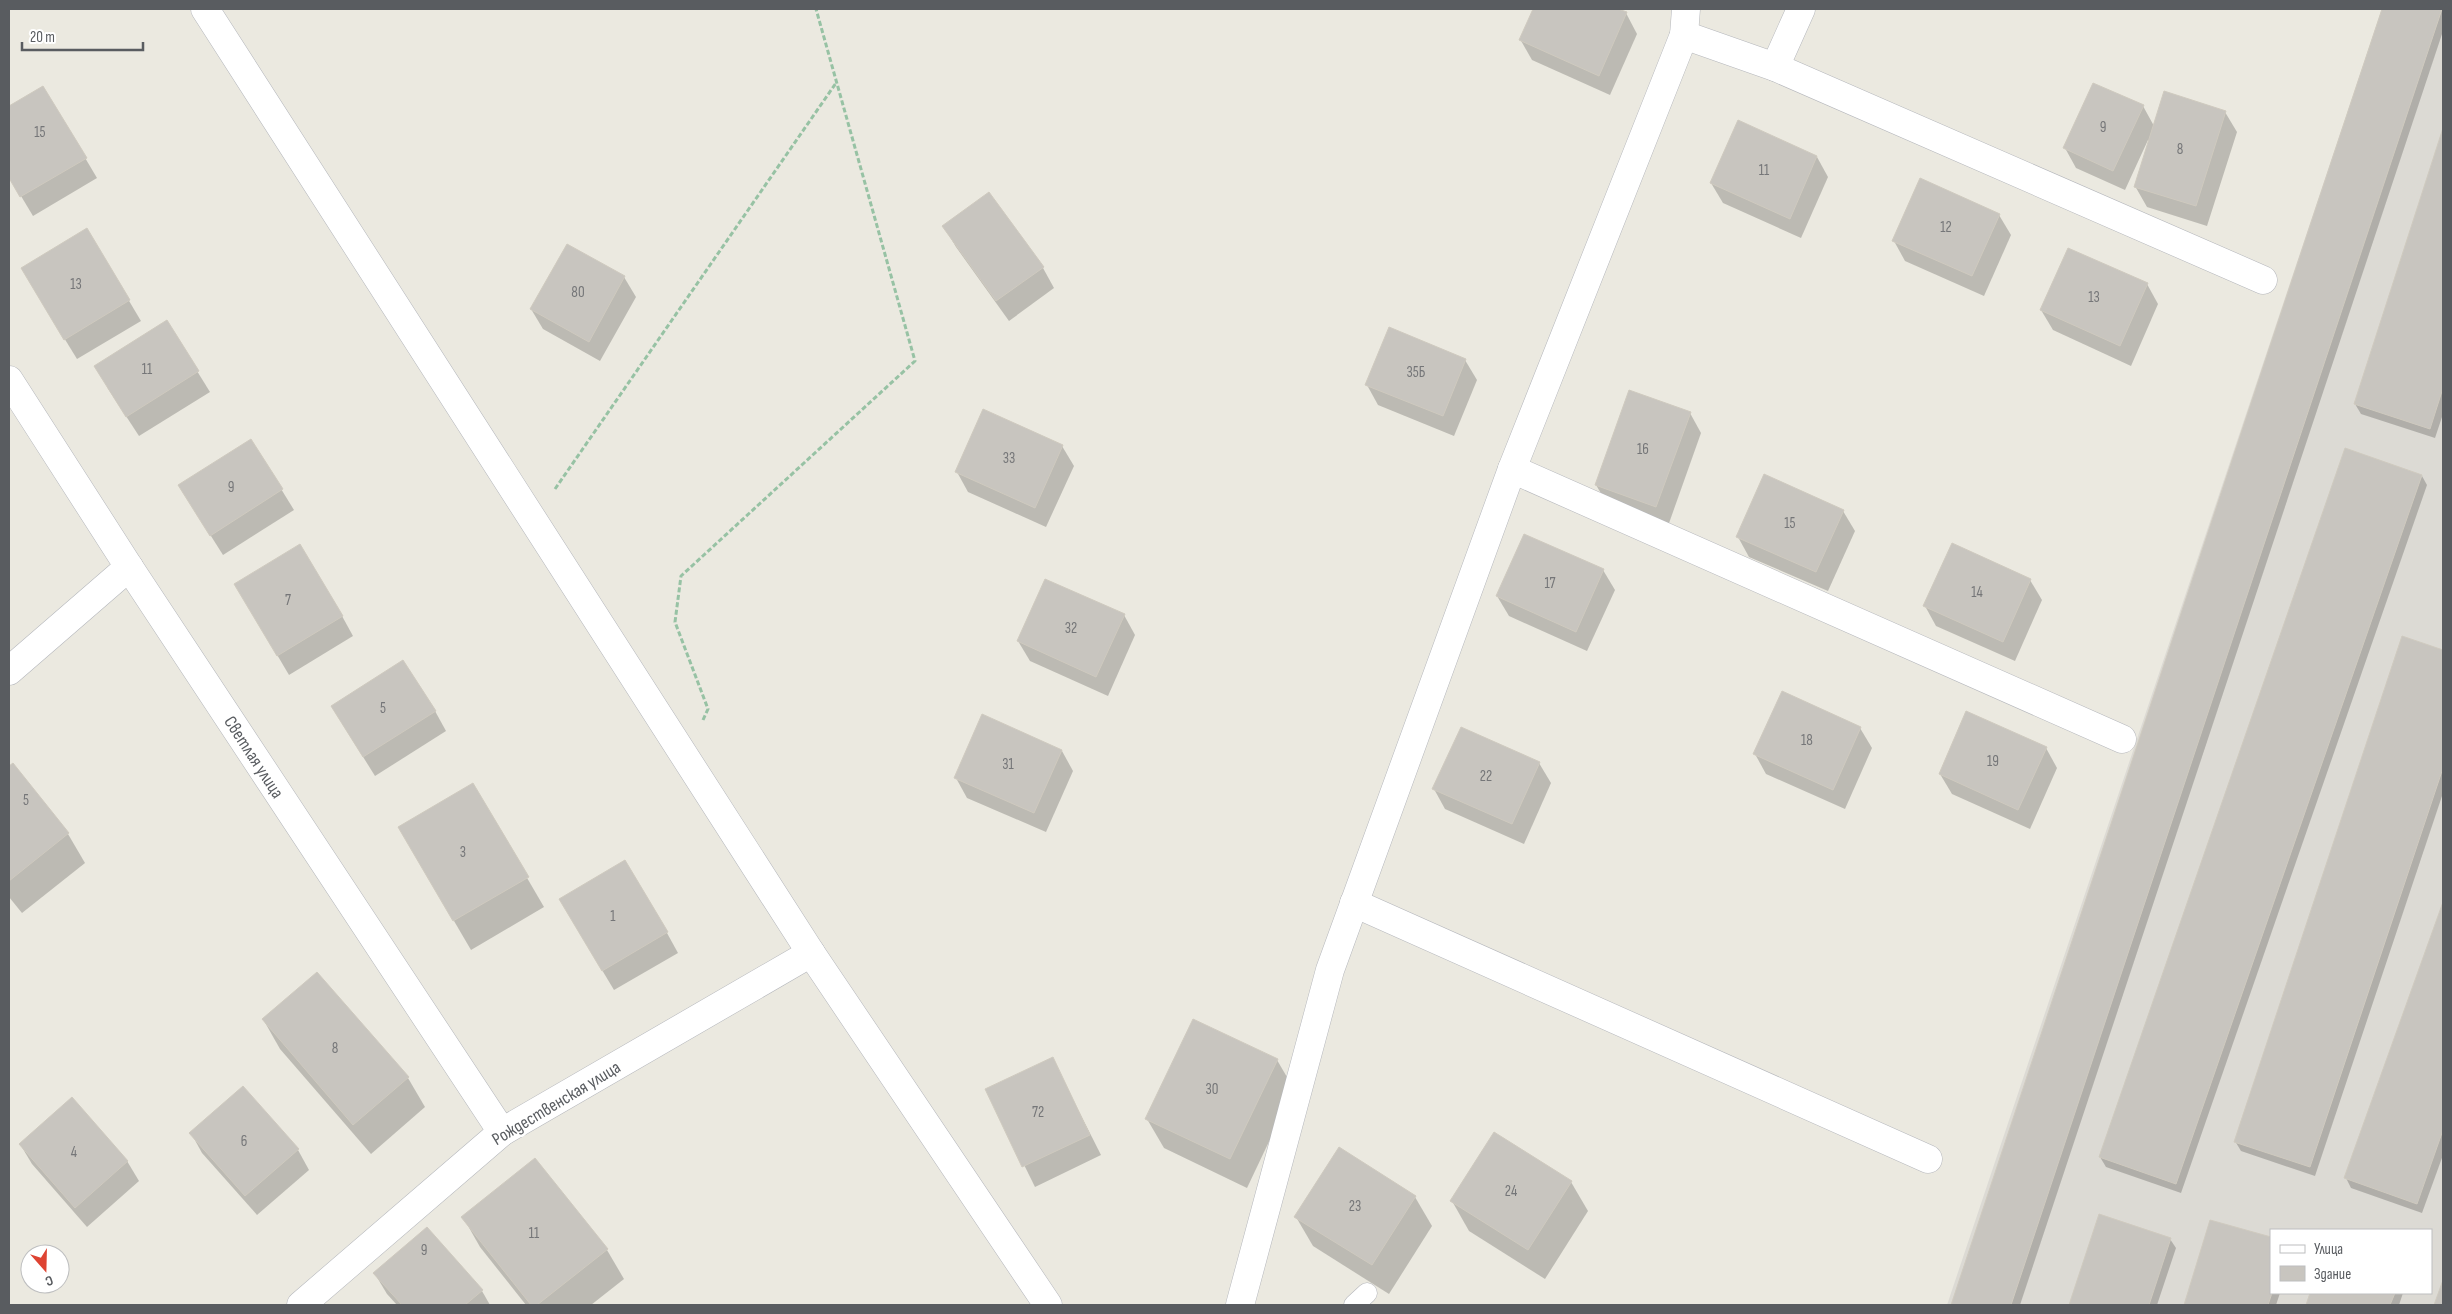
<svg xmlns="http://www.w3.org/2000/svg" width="2452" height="1314" viewBox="0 0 2452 1314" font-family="'Sofia Sans Condensed',sans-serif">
<rect width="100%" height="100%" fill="#ebe9e0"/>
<path fill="#dcdad4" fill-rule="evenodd" d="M2382,9H2443V1305H1947ZM2271,1230H2431V1293H2271Z"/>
<g fill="#0003">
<polygon points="1534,9 1615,9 1626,13 1637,34 1610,95 1532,60 1520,39"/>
<polygon points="2383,9 2443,9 2443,31 2020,1305 1953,1305"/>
<polygon points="43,87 97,178 33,216 9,176 9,108"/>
<polygon points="2143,106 2154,126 2225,112 2237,132 2207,226 2147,207 2135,186 2150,140 2148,140 2125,190 2076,168 2065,148"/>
<polygon points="1738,122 1817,157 1828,177 1801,238 1723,203 1711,183"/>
<polygon points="2443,132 2443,414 2435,438 2361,414 2355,404"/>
<polygon points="989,194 1043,268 1054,288 1009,321 956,247 944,227"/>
<polygon points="1999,215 2011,235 1984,296 1905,261 1894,241"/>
<polygon points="87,230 141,321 77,359 34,289"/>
<polygon points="624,277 636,297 600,361 543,329 531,309"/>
<polygon points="2147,284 2158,304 2131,366 2053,330 2041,310"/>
<polygon points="166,321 210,392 139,436 107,387"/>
<polygon points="1465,360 1477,380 1454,436 1378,405 1367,385"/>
<polygon points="1690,413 1701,433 1668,526 1608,505 1596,485"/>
<polygon points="251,440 294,510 223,555 192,506"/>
<polygon points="1062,446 1074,466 1046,527 968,492 957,472"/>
<polygon points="2422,476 2427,485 2181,1193 2106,1167 2100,1157"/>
<polygon points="1843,511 1855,531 1828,591 1749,557 1738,537"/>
<polygon points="1603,570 1615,590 1587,651 1509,616 1497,596"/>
<polygon points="2030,580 2042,600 2015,661 1936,626 1925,606"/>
<polygon points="247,604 342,616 353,636 289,675"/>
<polygon points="1124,615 1135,635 1108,696 1030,661 1018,641"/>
<polygon points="2403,638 2443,651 2443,793 2315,1176 2241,1151 2235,1141"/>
<polygon points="332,707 435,711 446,731 375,776"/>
<polygon points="983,716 1062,751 1073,771 1046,832 967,798 956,778"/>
<polygon points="1860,728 1872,748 1845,809 1766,774 1755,754"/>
<polygon points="2046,748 2057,768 2030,829 1952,794 1940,774"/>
<polygon points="1539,763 1551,783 1524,844 1445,809 1434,789"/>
<polygon points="13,765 68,834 85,863 22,913 9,897 9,768"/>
<polygon points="473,785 544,907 471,950 399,827"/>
<polygon points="2443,906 2443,1155 2422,1213 2351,1188 2346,1178"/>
<polygon points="572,920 667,933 678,953 614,990"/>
<polygon points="263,1019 408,1078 425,1107 371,1154 280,1049"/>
<polygon points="1052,1058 1101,1155 1035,1187 987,1090"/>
<polygon points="1277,1060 1294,1089 1247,1188 1164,1148 1147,1119"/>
<polygon points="243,1088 298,1150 309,1170 257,1215 202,1153 191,1133"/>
<polygon points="20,1144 127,1161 139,1181 87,1227 32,1164"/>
<polygon points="1571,1182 1588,1211 1545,1279 1469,1231 1452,1201"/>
<polygon points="1415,1197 1432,1226 1389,1294 1313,1246 1296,1217"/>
<polygon points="2100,1216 2170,1239 2176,1248 2157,1305 2070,1305"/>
<polygon points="463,1217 607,1250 624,1279 591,1305 526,1305 480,1247"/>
<polygon points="2210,1221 2271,1293 2280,1293 2276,1305 2186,1305"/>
<polygon points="375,1274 482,1291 490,1305 397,1305 387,1294"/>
<polygon points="2311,1293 2403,1293 2399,1305 2307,1305"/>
</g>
<g fill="#c8c5bf" stroke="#cfcabf">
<polygon points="1533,9 1618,9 1627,12 1599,76 1519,40"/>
<polygon points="2382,9 2442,9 2011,1305 1951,1305"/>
<polygon points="2093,83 2144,105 2113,171 2063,148"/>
<polygon points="43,86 87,158 20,197 9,178 9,106"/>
<polygon points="2164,91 2226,111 2196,206 2134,187"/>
<polygon points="1738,120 1817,156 1790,219 1710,183"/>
<polygon points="2443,128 2443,388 2430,429 2354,404"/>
<polygon points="1920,178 2000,214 1972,276 1892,241"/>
<polygon points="989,192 1044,267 996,301 942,226"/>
<polygon points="87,228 130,300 64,340 21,268"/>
<polygon points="567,244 625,276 589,342 530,309"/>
<polygon points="2068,248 2148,283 2120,346 2040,310"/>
<polygon points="167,320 199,371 126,417 94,366"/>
<polygon points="1389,327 1466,359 1443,416 1365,385"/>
<polygon points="1629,390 1691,412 1656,507 1595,485"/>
<polygon points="983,409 1063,445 1035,508 955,472"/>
<polygon points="251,439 283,489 210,536 178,485"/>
<polygon points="2345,448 2422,475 2176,1184 2099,1157"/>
<polygon points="1764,474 1844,510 1816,572 1736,537"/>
<polygon points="1524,534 1604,569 1576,632 1496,596"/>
<polygon points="1952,543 2031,579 2003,642 1923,606"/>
<polygon points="300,544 343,616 277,656 234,584"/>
<polygon points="1045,579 1125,614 1096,677 1017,641"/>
<polygon points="2402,636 2443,650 2443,768 2310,1167 2234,1142"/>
<polygon points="403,660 436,711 363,757 331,706"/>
<polygon points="1782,691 1861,727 1833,790 1753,754"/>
<polygon points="1966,711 2047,747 2018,810 1939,774"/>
<polygon points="982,714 1062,750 1034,813 954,778"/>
<polygon points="1461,727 1540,762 1512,824 1432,789"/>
<polygon points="13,763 69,833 9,881 9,766"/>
<polygon points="473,783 529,877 453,921 398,827"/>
<polygon points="625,860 668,932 602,971 559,899"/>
<polygon points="2443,902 2443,1130 2417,1204 2344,1178"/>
<polygon points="317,972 409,1077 353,1125 262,1019"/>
<polygon points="1193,1019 1278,1059 1230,1159 1145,1119"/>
<polygon points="1053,1057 1090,1135 1022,1167 985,1089"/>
<polygon points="243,1086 299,1149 245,1196 189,1133"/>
<polygon points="72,1097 128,1161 75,1208 19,1144"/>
<polygon points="1494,1132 1572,1181 1528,1250 1450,1201"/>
<polygon points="1339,1147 1416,1196 1372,1265 1294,1217"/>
<polygon points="535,1158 608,1249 537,1305 531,1305 461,1217"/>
<polygon points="2099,1214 2171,1238 2149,1305 2069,1305"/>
<polygon points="2210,1220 2271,1237 2272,1293 2268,1305 2184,1305"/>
<polygon points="427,1227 483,1290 465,1305 402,1305 373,1273"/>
<polygon points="2443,1280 2443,1305 2434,1305"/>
<polygon points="2310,1293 2395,1293 2390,1305 2306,1305"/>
</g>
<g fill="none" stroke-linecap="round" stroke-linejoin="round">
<g stroke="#b5b7bc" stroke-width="21">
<polyline id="service" points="1354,1305 1367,1293"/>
</g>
<g stroke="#b5b7bc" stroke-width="29">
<g id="minor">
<polyline points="205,9 811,953 1048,1305"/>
<polyline points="1684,35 1686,9"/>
<polyline points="1775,67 2263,280"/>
<polyline points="9,380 129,567 502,1132"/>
<polyline points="1512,469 2122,739"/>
<polyline points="9,671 129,567"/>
<polyline points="1354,903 1928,1159"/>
<polyline points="301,1305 502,1132 811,953"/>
<polyline points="1240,1305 1330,970 1512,469 1684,35 1775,67 1801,9"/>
</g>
</g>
<g stroke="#97c2a4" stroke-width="3" stroke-dasharray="5 2.5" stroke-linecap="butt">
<polyline points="555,489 836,83"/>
<polyline points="703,720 708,709 675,622 681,576 915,361 816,9"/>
</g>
<use href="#service" stroke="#fff" stroke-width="20"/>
<use href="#minor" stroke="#fff" stroke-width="28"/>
</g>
<g text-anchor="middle" stroke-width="5" stroke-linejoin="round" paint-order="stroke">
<g font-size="15" fill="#757678">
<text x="2103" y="132">9</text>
<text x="40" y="137">15</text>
<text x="2180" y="154">8</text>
<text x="1764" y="175">11</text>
<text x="1946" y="232">12</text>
<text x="76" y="289">13</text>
<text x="578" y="297">80</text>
<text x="2094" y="302">13</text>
<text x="147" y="374">11</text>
<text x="1416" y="377">35Б</text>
<text x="1643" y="454">16</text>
<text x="1009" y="463">33</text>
<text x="231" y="492">9</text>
<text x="1790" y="528">15</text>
<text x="1550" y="588">17</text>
<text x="1977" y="597">14</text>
<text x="288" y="605">7</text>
<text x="1071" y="633">32</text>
<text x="383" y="713">5</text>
<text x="1807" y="745">18</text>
<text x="1993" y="766">19</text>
<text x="1008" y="769">31</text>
<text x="1486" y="781">22</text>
<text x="26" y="805">5</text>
<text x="463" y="857">3</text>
<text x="613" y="921">1</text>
<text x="335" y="1053">8</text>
<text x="1212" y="1094">30</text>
<text x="1038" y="1117">72</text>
<text x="244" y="1146">6</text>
<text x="74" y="1157">4</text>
<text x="1511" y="1196">24</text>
<text x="1355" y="1211">23</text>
<text x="534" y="1238">11</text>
<text x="424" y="1255">9</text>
</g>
<g font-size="18" fill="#595c60" stroke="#fff">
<text transform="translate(254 757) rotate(57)" y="6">Светлая улица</text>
<text transform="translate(556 1103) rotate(-31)" y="6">Рождественская улица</text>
</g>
</g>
<rect width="2452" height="1314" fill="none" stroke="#595c60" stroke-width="20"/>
<rect x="2270" y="1229" width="162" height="65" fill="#ffffff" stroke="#bdbebf"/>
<rect x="2280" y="1245" width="25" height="8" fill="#ffffff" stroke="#bdbebf"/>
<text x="2314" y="1254" font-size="15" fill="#595c60">Улица</text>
<rect x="2280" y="1266" width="25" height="15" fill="#c8c5bf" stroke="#bdbebf"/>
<text x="2314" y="1279" font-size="15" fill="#595c60">Здание</text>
<g transform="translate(45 1269) rotate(160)"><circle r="24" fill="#ffffff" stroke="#bdbebf"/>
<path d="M0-4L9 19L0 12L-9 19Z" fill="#de4332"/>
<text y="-8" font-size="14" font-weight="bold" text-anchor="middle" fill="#595c60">С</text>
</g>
<path d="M22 42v8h121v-8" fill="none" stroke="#595c60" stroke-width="2.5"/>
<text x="30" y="42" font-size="15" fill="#595c60" stroke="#ffffff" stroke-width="4" paint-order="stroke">20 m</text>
</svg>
